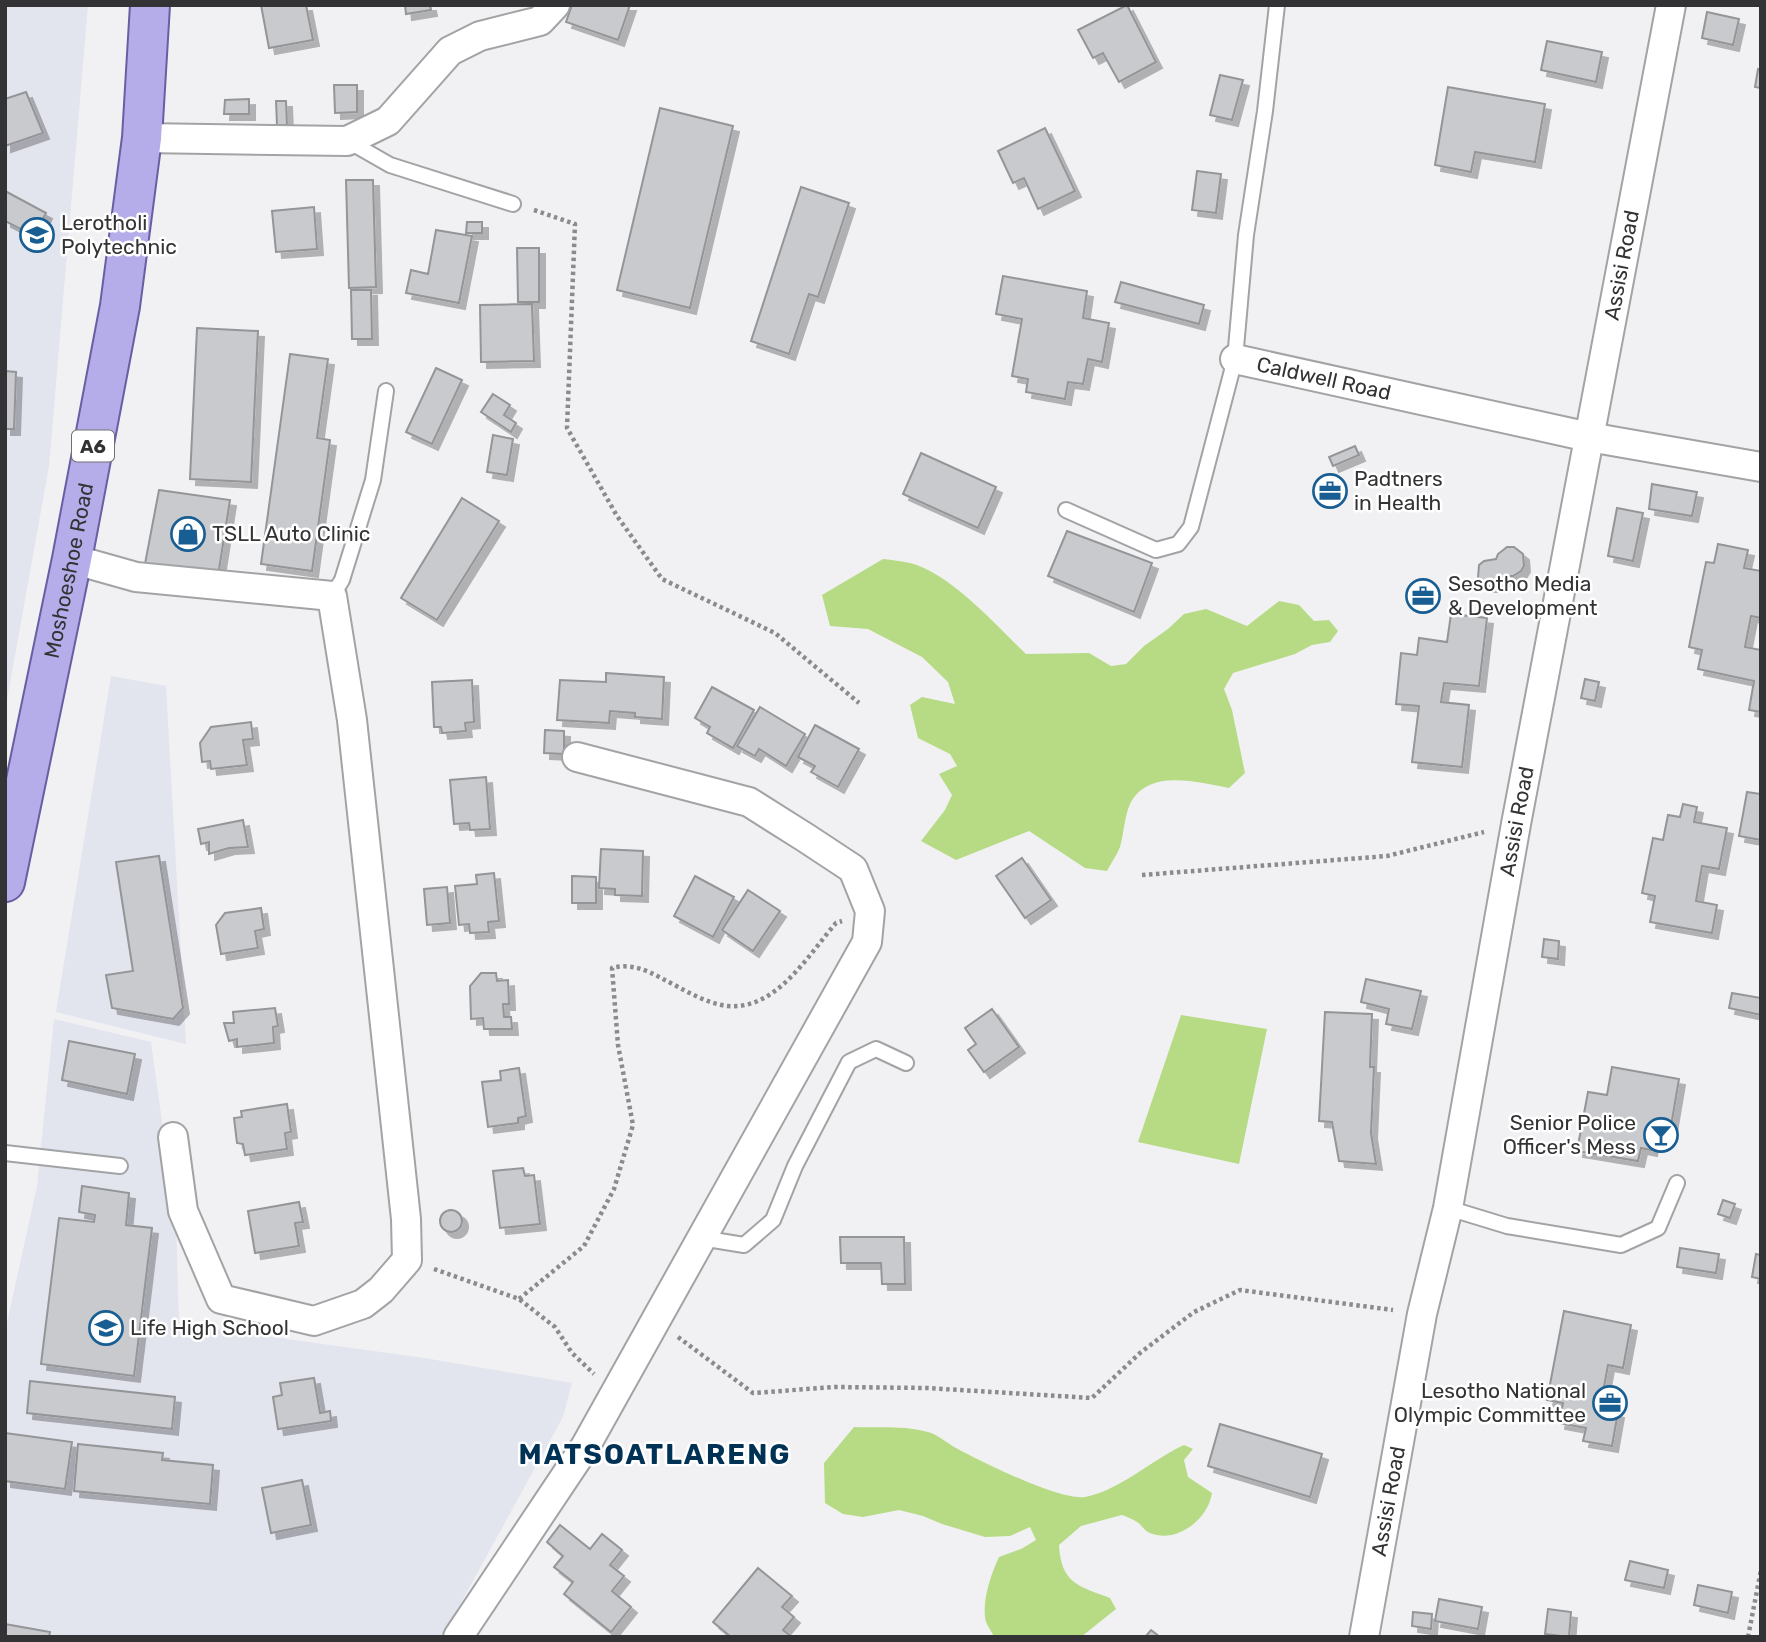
<svg xmlns="http://www.w3.org/2000/svg" width="1766" height="1642" viewBox="0 0 1766 1642" font-family="Rubik,sans-serif">
<defs>
<filter id="shadow"><feDropShadow dx="6" dy="6" stdDeviation="0" flood-color="#0004"/></filter>
</defs>
<rect width="100%" height="100%" fill="#f1f1f4"/>
<g fill="#e2e4ee">
<polygon points="5,5 88,5 49,466 5,711"/>
<polygon points="111,676 166,686 186,1044 56,1012"/>
<polygon points="54,1019 151,1042 176,1223 179,1324 424,1358 572,1383 563,1417 442,1637 5,1637 5,1332 37,1186"/>
</g>
<g fill="#b6db84">
<path d="M883,559C892,560 902,561 910,563C950,573 996,625 1026,654L1089,653L1111,666L1126,664L1144,646L1168,629L1184,614L1206,609L1247,626L1279,601L1299,605L1314,621L1329,620L1338,631L1330,642L1312,645L1295,654L1233,673L1224,689L1232,710L1245,773L1229,788C1197,782 1148,768 1130,804C1124,818 1124,833 1120,847C1117,855 1111,863 1107,871L1085,868L1029,831L956,860L921,841L945,810L952,795L939,774L957,766L950,754L918,738L910,705L922,697L955,704L948,682L922,657L868,629L830,626L822,595Z"/>
<polygon points="1181,1015 1267,1029 1239,1164 1138,1142"/>
<path d="M854,1427C878,1428 904,1425 928,1432C938,1435 947,1443 956,1448C980,1461 1060,1501 1085,1497C1119,1491 1153,1459 1184,1445L1193,1449L1184,1460L1188,1477L1212,1493C1208,1520 1176,1544 1150,1533C1144,1531 1142,1525 1137,1522C1133,1519 1127,1517 1122,1515L1081,1526L1059,1545C1061,1583 1078,1586 1110,1598L1116,1609L1081,1637H994C992,1632 988,1627 986,1622C981,1603 991,1574 999,1557L1021,1549L1036,1540L1030,1527L1010,1536L985,1537L942,1524L923,1516L899,1510L863,1517L843,1514L825,1503L824,1463Z"/>
</g>
<g fill="#c9cacd" stroke="#949597" stroke-width="2" filter="url(#shadow)">
<polygon points="261,5 306,5 313,40 269,48"/>
<polygon points="405,5 430,5 431,10 406,14"/>
<polygon points="572,5 630,5 618,40 566,22"/>
<polygon points="1127,5 1156,62 1119,82 1103,53 1093,58 1078,30"/>
<polygon points="1707,12 1739,19 1733,45 1702,38"/>
<polygon points="1547,41 1602,52 1596,82 1541,70"/>
<polygon points="1758,69 1761,70 1761,88 1755,87"/>
<polygon points="1220,75 1243,80 1232,120 1210,115"/>
<polygon points="334,85 357,85 357,112 335,113"/>
<polygon points="1448,87 1545,104 1535,162 1475,152 1471,172 1435,165"/>
<polygon points="26,92 43,133 5,146 5,99"/>
<polygon points="249,99 249,114 224,114 225,100"/>
<polygon points="276,101 286,101 287,125 277,125"/>
<polygon points="660,108 733,126 690,308 617,290"/>
<polygon points="1045,128 1075,191 1038,209 1024,178 1013,183 998,151"/>
<polygon points="1197,171 1221,174 1216,213 1192,210"/>
<polygon points="346,180 373,180 376,287 349,288"/>
<polygon points="801,187 849,203 818,297 809,294 789,354 751,341"/>
<polygon points="5,191 46,213 34,236 5,221"/>
<polygon points="314,207 317,249 276,252 272,211"/>
<polygon points="467,222 482,222 482,233 466,233"/>
<polygon points="436,230 472,236 459,303 406,293 411,270 428,274"/>
<polygon points="517,248 539,248 539,302 518,302"/>
<polygon points="1003,276 1087,291 1083,318 1109,323 1102,362 1088,359 1083,384 1068,382 1065,399 1026,392 1028,379 1012,376 1022,319 996,314"/>
<polygon points="1121,282 1204,305 1199,324 1115,302"/>
<polygon points="351,290 371,290 372,339 352,339"/>
<polygon points="532,304 534,361 481,362 480,305"/>
<polygon points="197,328 258,331 251,482 190,479"/>
<polygon points="290,354 328,359 317,438 330,440 312,571 261,564"/>
<polygon points="436,368 462,380 432,444 406,432"/>
<polygon points="5,371 16,372 14,429 5,429"/>
<polygon points="493,394 510,405 504,415 516,423 511,432 481,412"/>
<polygon points="493,435 513,439 507,475 487,472"/>
<polygon points="1355,446 1359,455 1333,466 1329,457"/>
<polygon points="921,453 996,487 978,528 903,494"/>
<polygon points="1652,484 1697,492 1692,516 1649,509"/>
<polygon points="159,490 230,500 218,576 144,569"/>
<polygon points="462,498 499,521 437,620 401,598"/>
<polygon points="1617,508 1643,513 1633,561 1608,556"/>
<polygon points="1067,531 1152,563 1134,612 1048,576"/>
<polygon points="1718,544 1748,550 1744,568 1761,571 1761,618 1751,616 1745,647 1761,650 1761,712 1749,710 1754,681 1698,669 1702,650 1689,647 1706,562 1714,563"/>
<polygon points="1507,547 1514,547 1523,554 1524,566 1521,571 1513,576 1506,576 1500,586 1485,586 1478,578 1479,565 1484,561 1496,559 1498,554"/>
<polygon points="1451,614 1487,618 1479,686 1444,683 1441,702 1469,705 1462,767 1412,762 1419,706 1396,704 1401,653 1417,655 1419,638 1447,642"/>
<polygon points="606,673 664,677 662,719 635,717 635,713 610,711 609,723 557,720 560,680 606,682"/>
<polygon points="1585,679 1599,682 1595,701 1581,698"/>
<polygon points="472,680 474,722 465,723 466,731 442,733 441,727 434,727 432,682"/>
<polygon points="712,687 754,710 733,748 707,733 710,727 695,718"/>
<polygon points="760,707 805,734 786,766 759,749 755,756 737,746"/>
<polygon points="251,722 253,739 243,740 247,765 211,769 210,761 202,762 200,743 211,727"/>
<polygon points="815,725 859,749 838,787 811,772 815,766 798,757"/>
<polygon points="545,730 564,731 564,754 544,753"/>
<polygon points="486,777 490,829 470,830 469,823 454,824 450,780"/>
<polygon points="1747,792 1761,794 1761,840 1739,836"/>
<polygon points="1683,804 1697,807 1694,822 1727,828 1719,869 1702,866 1696,901 1717,905 1712,933 1650,922 1655,896 1642,893 1653,838 1663,840 1668,815 1680,817"/>
<polygon points="243,820 248,847 229,848 209,854 209,842 201,844 198,829"/>
<polygon points="601,849 643,851 642,896 615,895 615,889 599,888"/>
<polygon points="159,856 183,1008 173,1019 112,1008 106,975 133,971 116,862"/>
<polygon points="1022,858 1051,900 1025,918 996,876"/>
<polygon points="494,873 499,921 488,922 489,932 470,933 469,924 459,925 455,886 477,884 476,875"/>
<polygon points="572,876 596,877 596,903 572,903"/>
<polygon points="695,876 734,897 713,937 674,916"/>
<polygon points="447,887 450,923 427,925 424,889"/>
<polygon points="748,890 780,911 753,951 722,930"/>
<polygon points="261,908 264,929 255,931 258,948 221,954 216,925 225,913"/>
<polygon points="1544,939 1559,941 1558,959 1542,957"/>
<polygon points="481,973 496,973 497,981 508,980 509,1004 503,1004 504,1017 511,1017 512,1029 484,1029 483,1018 471,1019 470,986"/>
<polygon points="1366,979 1421,991 1412,1029 1386,1024 1389,1009 1361,1002"/>
<polygon points="1732,993 1761,998 1761,1015 1729,1008"/>
<polygon points="275,1008 278,1026 273,1027 274,1043 237,1047 237,1039 229,1041 224,1023 234,1023 233,1012"/>
<polygon points="992,1009 1019,1047 984,1072 968,1050 976,1044 965,1028"/>
<polygon points="1325,1012 1372,1014 1370,1067 1374,1067 1371,1133 1376,1164 1339,1161 1332,1122 1319,1121"/>
<polygon points="69,1041 135,1054 127,1094 62,1080"/>
<polygon points="1612,1067 1679,1079 1671,1126 1655,1124 1651,1150 1641,1148 1638,1161 1577,1151 1588,1092 1607,1095"/>
<polygon points="519,1068 526,1116 518,1118 518,1123 488,1127 482,1082 501,1080 500,1071"/>
<polygon points="287,1104 291,1132 285,1133 287,1149 245,1155 243,1144 237,1143 234,1118 242,1117 241,1111"/>
<polygon points="523,1168 525,1176 534,1175 540,1224 500,1228 493,1171"/>
<polygon points="82,1186 129,1193 126,1225 152,1228 134,1376 41,1364 59,1218 94,1222 95,1215 79,1212"/>
<polygon points="1723,1200 1735,1204 1730,1218 1718,1214"/>
<polygon points="299,1202 303,1222 295,1223 299,1246 255,1253 248,1211"/>
<circle cx="451" cy="1221" r="11"/>
<polygon points="840,1237 904,1237 905,1284 882,1284 881,1263 841,1263"/>
<polygon points="1680,1248 1719,1254 1716,1273 1677,1267"/>
<polygon points="1756,1254 1761,1255 1761,1279 1752,1277"/>
<polygon points="1564,1311 1631,1325 1623,1368 1608,1365 1600,1408 1618,1412 1612,1446 1583,1441 1586,1428 1559,1423 1563,1403 1547,1400"/>
<polygon points="314,1378 320,1413 330,1411 331,1421 278,1429 273,1397 282,1395 280,1383"/>
<polygon points="30,1381 175,1397 172,1429 27,1413"/>
<polygon points="1220,1424 1322,1454 1310,1497 1208,1466"/>
<polygon points="5,1433 72,1442 65,1489 5,1481"/>
<polygon points="78,1444 163,1453 162,1460 213,1465 210,1504 74,1491"/>
<polygon points="302,1480 311,1525 271,1533 262,1488"/>
<polygon points="560,1525 590,1549 602,1534 622,1550 610,1565 624,1576 612,1591 631,1607 611,1632 564,1594 573,1582 554,1567 563,1556 547,1542"/>
<polygon points="1630,1561 1668,1570 1664,1588 1625,1580"/>
<polygon points="758,1568 792,1596 782,1607 794,1617 783,1630 792,1637 731,1637 713,1622"/>
<polygon points="1698,1585 1732,1592 1728,1613 1694,1605"/>
<polygon points="1439,1599 1482,1607 1478,1629 1435,1621"/>
<polygon points="1548,1609 1571,1612 1569,1637 1545,1634"/>
<polygon points="1413,1612 1432,1614 1431,1629 1412,1626"/>
<polygon points="5,1624 50,1632 49,1637 5,1637"/>
<polygon points="1151,1630 1160,1637 1145,1637"/>
</g>
<g fill="none" stroke-linecap="round" stroke-linejoin="round">
<g stroke="#a2a3a5" stroke-width="18">
<g id="service">
<polyline points="348,141 390,165 513,204"/>
<polyline points="1066,510 1156,550 1178,544 1191,527 1235,359 1246,235 1265,111 1277,5"/>
<polyline points="332,596 342,580 373,480 386,391"/>
<polyline points="5,1153 120,1166"/>
<polyline points="1448,1208 1507,1226 1621,1245 1658,1228 1677,1183"/>
<polyline points="701,1238 744,1245 773,1220 795,1166 849,1062 876,1049 906,1063"/>
</g>
</g>
<g stroke="#a2a3a5" stroke-width="32">
<g id="minor">
<polyline points="142,138 347,141 388,121 450,51 480,36 540,21 555,5"/>
<path id="s1" d="M1235,359L1589,437L1761,467"/>
<polyline points="72,559 136,577 332,596 352,720 406,1219 407,1260 381,1290 363,1304 314,1321 221,1299 183,1211 173,1137"/>
<polyline points="458,1637 585,1447 867,942 870,911 853,869 806,838 749,802 577,757"/>
<path id="s2" d="M1364,1637L1422,1314L1448,1208L1516,824L1671,5"/>
</g>
</g>
<g stroke="#685ea2" stroke-width="42">
<g id="primary">
<path id="s3" d="M5,882L72,559L120,306L142,138L150,5"/>
</g>
</g>
<g stroke="#8b8b8e" stroke-width="4.5" stroke-dasharray="3.5 3.5" stroke-linecap="butt">
<polyline points="534,210 575,224 567,428 617,516 662,579 775,633 859,703"/>
<polyline points="1142,875 1387,856 1484,832"/>
<polyline points="434,1269 519,1299 555,1327 572,1353 594,1374"/>
<path d="M519,1299L584,1246L614,1189L633,1125L618,1045L612,968C631,963 646,970 663,979C683,989 706,1004 728,1006C777,1010 808,955 836,923L842,921"/>
<polyline points="678,1337 753,1393 835,1387 927,1388 1092,1398 1140,1353 1194,1312 1240,1290 1393,1310"/>
<polyline points="1748,1637 1761,1570"/>
</g>
<use href="#service" stroke="#fff" stroke-width="14"/>
<use href="#minor" stroke="#fff" stroke-width="28"/>
<use href="#primary" stroke="#b5acea" stroke-width="38"/>
</g>
<defs>
<g id="university-ring" transform="scale(1.75)"><circle r="9.5" fill="#fff" stroke="#185e93" stroke-width="1.5"/><path d="M0-5L7-2L0 1L-7-2ZM-4 1L0 2.5L4 1V4Q0 6-4 4Z" fill="#185e93"/></g>
<g id="office-ring" transform="scale(1.75)"><circle r="9.5" fill="#fff" stroke="#185e93" stroke-width="1.5"/><path d="M-6-3h4V-5.5h4V-3h4V5H-6ZM-1-4.5V-3h2v-1.5ZM-6 0V1H6V0Z" fill="#185e93"/></g>
<g id="shop-ring" transform="scale(1.75)"><circle r="9.5" fill="#fff" stroke="#185e93" stroke-width="1.5"/><path d="M-5-2.5h2.3a2.7 3.5 0 0 1 5.4 0H5L5.5 6h-11ZM-1.5-2.5h3a1.5 2.3 0 0 0-3 0Z" fill="#185e93"/></g>
<g id="bar-ring" transform="scale(1.75)"><circle r="9.5" fill="#fff" stroke="#185e93" stroke-width="1.5"/><path d="M-6-5H6L.8 .8V4.5H3.5V6h-7V4.5H-.8V.8Z" fill="#185e93"/></g>
<g id="school-ring" transform="scale(1.75)"><circle r="9.5" fill="#fff" stroke="#185e93" stroke-width="1.5"/><path d="M0-5L7-2L0 1L-7-2ZM-4 1L0 2.5L4 1V4Q0 6-4 4Z" fill="#185e93"/></g>
</defs>
<g fill-rule="evenodd">
<use href="#university-ring" x="37" y="235"/>
<use href="#office-ring" x="1330" y="491"/>
<use href="#shop-ring" x="188" y="534"/>
<use href="#office-ring" x="1423" y="596"/>
<use href="#bar-ring" x="1661" y="1135"/>
<use href="#school-ring" x="106" y="1328"/>
<use href="#office-ring" x="1610" y="1403"/>
</g>
<g text-anchor="middle" stroke-width="5" stroke-linejoin="round" paint-order="stroke">
<rect fill="#fff" stroke="#707072" stroke-width="2" x="72" y="430.5" width="42" height="31" rx="5"/>
<g font-size="19" font-weight="bold" fill="#333335">
<text x="93" y="453">A6</text>
</g>
<g font-size="21" fill="#333335" stroke="#fff" text-anchor="start">
<text x="61" y="230">Lerotholi<tspan x="61" dy="24">Polytechnic</tspan></text>
<text x="1354" y="486">Padtners<tspan x="1354" dy="24">in Health</tspan></text>
<text x="212" y="541">TSLL Auto Clinic</text>
<text x="1448" y="591">Sesotho Media<tspan x="1448" dy="24">&amp; Development</tspan></text>
<text x="1636" y="1130" text-anchor="end">Senior Police<tspan x="1636" dy="24">Officer's Mess</tspan></text>
<text x="130" y="1335">Life High School</text>
<text x="1586" y="1398" text-anchor="end">Lesotho National<tspan x="1586" dy="24">Olympic Committee</tspan></text>
</g>
<g font-size="21" fill="#333335" stroke="#fff">
<text dy="7" stroke="none"><textPath href="#s2" startOffset="1396">Assisi Road</textPath></text>
<text dy="7" stroke="none"><textPath href="#s1" startOffset="91">Caldwell Road</textPath></text>
<text dy="7" stroke="none"><textPath href="#s3" startOffset="318">Moshoeshoe Road</textPath></text>
<text dy="7" stroke="none"><textPath href="#s2" startOffset="830">Assisi Road</textPath></text>
<text dy="7" stroke="none"><textPath href="#s2" startOffset="138">Assisi Road</textPath></text>
</g>
<g font-size="28" font-weight="bold" letter-spacing="2" fill="#003255" stroke="#fff">
<text x="655" y="1464">MATSOATLARENG</text>
</g>
</g>
<rect width="1766" height="1642" fill="none" stroke="#333335" stroke-width="14"/>
</svg>
